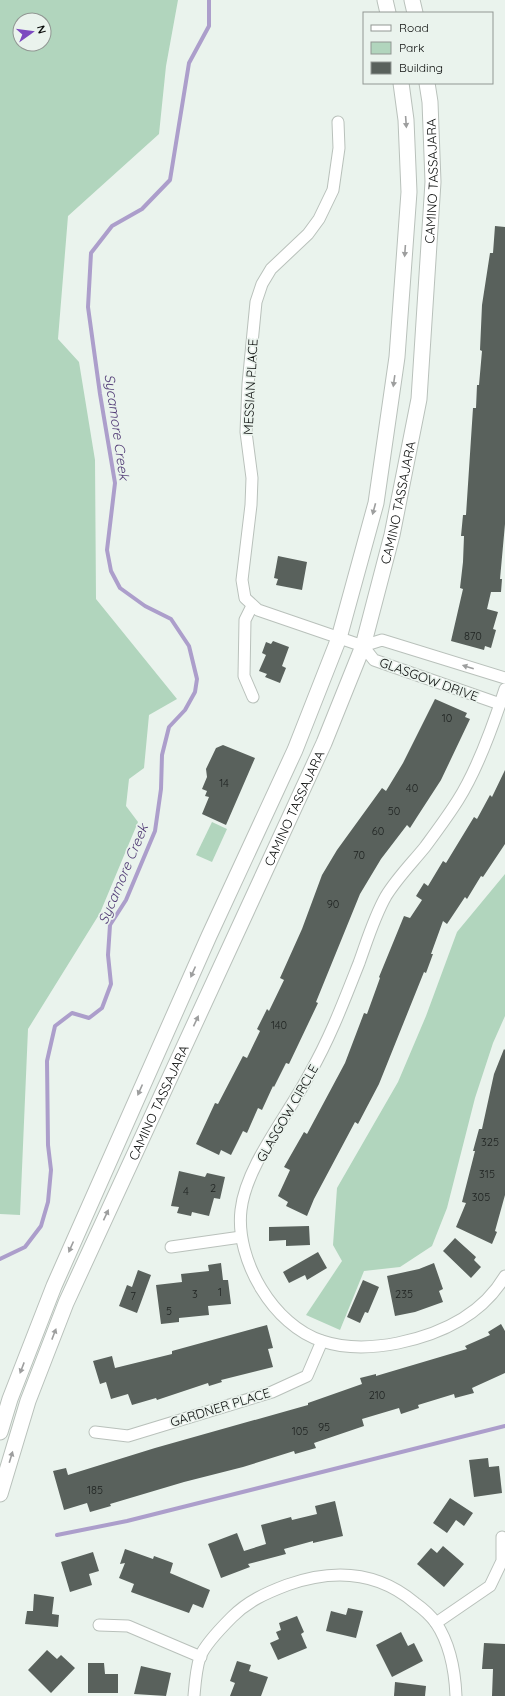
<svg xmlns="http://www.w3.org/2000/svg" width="505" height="1696" viewBox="0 0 505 1696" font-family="Quicksand,sans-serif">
<rect width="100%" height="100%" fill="#eaf3ed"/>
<g fill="#b1d5bd" fill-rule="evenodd">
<path d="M0,0H178L166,66L159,134L68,216L58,339L79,362L95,460L96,599L177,699L149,715L144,768L129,779L126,806L138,822L100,913L28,1029L20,1215L0,1214ZM20,20H44V44H20Z"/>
<polygon points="212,822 227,829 212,862 196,855"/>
<polygon points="505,874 505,1016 493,1043 475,1098 447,1208 432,1246 400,1267 364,1271 340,1330 306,1315 342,1261 333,1245 337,1188 398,1082 426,1016 457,932"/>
</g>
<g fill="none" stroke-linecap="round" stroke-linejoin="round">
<g stroke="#ac9ecb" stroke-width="4">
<polyline points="0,1259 25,1247 41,1226 48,1202 51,1170 48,1145 47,1061 55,1026 72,1013 89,1018 102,1008 111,984 108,955 110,925 126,900 155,831 161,789 162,755 169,727 185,710 195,692 197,679 189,646 171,619 145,606 120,588 111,571 107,550 115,483 100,394 88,307 91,253 112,226 142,209 170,180 189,63 209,26 209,0"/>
<polyline points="57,1535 127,1521 505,1426"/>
</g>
</g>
<g fill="#59615c">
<polygon points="495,226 505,227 505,524 500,579 502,579 501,592 491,592 487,609 498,612 493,629 496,630 491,648 485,646 484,650 451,641 463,589 460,588 463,562 464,536 461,536 463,515 466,515 473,408 476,408 477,385 479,385 482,351 480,350 482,305 490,253 493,253"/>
<polygon points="278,556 307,562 302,590 276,585 278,579 274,578"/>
<polygon points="273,641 289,647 282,666 286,668 280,683 265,677 267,674 259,671 266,655 262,653 266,642 271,644"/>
<polygon points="435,699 467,713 465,717 470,719 441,780 417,817 410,828 407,825 381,859 360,894 316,1002 318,1003 289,1064 286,1063 274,1087 273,1086 262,1110 258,1108 247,1133 243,1131 231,1155 221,1150 219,1155 196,1144 215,1103 218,1104 243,1056 247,1058 260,1031 257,1029 267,1009 269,1011 284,980 280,978 302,929 322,875 337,850 382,788 386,791 403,763"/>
<polygon points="223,745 255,758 226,825 202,814 209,797 205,796 207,791 202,789 207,777 206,769 216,748"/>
<polygon points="505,770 505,844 483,877 481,876 467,899 465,897 447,924 443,921 431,954 433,954 426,973 424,972 379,1084 358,1124 355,1122 314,1199 307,1216 286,1206 288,1202 278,1196 290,1170 284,1167 304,1132 307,1134 345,1063 364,1013 367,1014 380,978 379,977 404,916 410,918 422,900 416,896 424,883 428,886 443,861 446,863 474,817 477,819 490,795 492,797"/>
<polygon points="504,1049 505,1050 505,1195 495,1231 497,1232 492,1244 456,1227 466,1203 462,1202 475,1151 473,1151 479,1129 482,1129 494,1074"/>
<polygon points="179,1171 205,1177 207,1173 225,1177 220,1199 214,1198 209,1216 192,1212 191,1216 177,1213 179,1207 171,1206"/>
<polygon points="309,1226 310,1245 286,1246 286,1240 269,1241 269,1227"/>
<polygon points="455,1238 476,1257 474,1260 481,1267 471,1278 443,1251"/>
<polygon points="318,1252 327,1268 307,1280 305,1275 289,1283 283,1272"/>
<polygon points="221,1263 223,1280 228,1280 231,1304 208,1306 209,1315 179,1318 179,1322 161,1324 156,1285 182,1282 181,1274 209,1271 208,1265"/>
<polygon points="434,1263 443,1289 439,1291 443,1302 415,1312 395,1316 387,1276 419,1269"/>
<polygon points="138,1270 151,1275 137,1313 119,1306 127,1285 132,1287"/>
<polygon points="363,1280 379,1287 368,1313 365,1312 360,1323 347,1317"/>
<polygon points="501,1324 505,1331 505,1373 472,1388 474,1393 455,1398 454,1394 418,1405 419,1408 401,1414 399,1408 362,1419 364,1426 314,1443 316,1448 295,1454 294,1451 243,1467 184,1482 110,1504 111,1506 90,1512 87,1503 64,1510 53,1471 66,1468 68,1475 155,1448 308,1405 308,1403 362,1384 360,1378 376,1374 376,1376 467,1349 465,1346 490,1335 488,1332"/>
<polygon points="267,1325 273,1348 268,1349 273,1367 221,1380 222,1382 209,1386 208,1383 157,1400 156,1398 132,1405 128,1394 111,1399 106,1382 100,1384 93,1361 112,1356 115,1368 172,1354 172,1351"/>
<polygon points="488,1458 489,1467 499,1466 502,1493 474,1497 469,1460"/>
<polygon points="450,1498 473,1513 464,1526 456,1520 447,1533 433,1523"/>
<polygon points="335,1501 343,1536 313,1543 313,1541 284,1549 286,1554 248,1564 250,1567 221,1578 208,1544 237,1533 244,1551 266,1544 261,1525 291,1517 292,1520 317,1514 315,1506"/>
<polygon points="443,1546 464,1564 444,1587 417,1564 431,1548 437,1553"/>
<polygon points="125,1549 153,1559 154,1556 173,1563 170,1573 210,1590 203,1608 193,1604 189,1613 131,1592 134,1584 119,1578 125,1563 120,1564"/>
<polygon points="93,1552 99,1571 89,1574 92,1585 70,1592 61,1562"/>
<polygon points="34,1594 54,1597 52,1614 59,1615 58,1627 25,1624 27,1611 33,1611"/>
<polygon points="348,1608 363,1611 356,1638 326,1631 331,1611 346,1615"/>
<polygon points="297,1616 304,1632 301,1634 307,1648 278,1660 270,1643 279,1639 276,1632 281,1630 279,1623"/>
<polygon points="401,1632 408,1646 414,1643 423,1661 392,1677 376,1645"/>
<polygon points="484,1643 505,1644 505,1696 492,1696 493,1669 482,1669"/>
<polygon points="47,1650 57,1659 61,1655 75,1668 51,1693 28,1670"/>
<polygon points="237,1661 251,1665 249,1671 268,1677 261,1696 230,1696 235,1683 230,1681"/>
<polygon points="88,1663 104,1663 105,1674 118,1674 118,1693 88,1693"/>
<polygon points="141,1666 171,1673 166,1696 134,1694"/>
<polygon points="395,1682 426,1686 425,1696 394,1696"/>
</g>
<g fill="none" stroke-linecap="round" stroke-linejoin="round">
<g stroke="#b9c1bb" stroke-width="13">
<g id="street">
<polyline points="338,122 339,148 333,190 319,219 308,234 271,269 262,284 256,302 248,384 246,432 252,478 251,505 242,580 245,598 258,610 363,646 374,660 500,704"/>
<polyline points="252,606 245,620 244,676 253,697"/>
<polyline points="363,646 382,640 505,678"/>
<path d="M505,689C494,723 477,770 458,800C448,816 436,832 425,847C412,863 397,878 386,896C374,917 367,941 359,963C344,1001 330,1038 310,1073C289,1114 246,1165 241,1210C235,1260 274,1326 322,1341C346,1349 373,1348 398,1343C441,1334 482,1315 505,1276"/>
<polyline points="171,1247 241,1237"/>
<polyline points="95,1432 128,1436 272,1392 307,1376 322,1341"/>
<polyline points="436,1623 490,1586 502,1561 502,1537"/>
<polyline points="99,1625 128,1626 201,1657"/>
<path d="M194,1696C195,1684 196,1669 200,1657C205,1644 222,1627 232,1617C248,1601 266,1593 287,1585C332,1569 376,1570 415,1603C422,1608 431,1616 436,1623C450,1644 455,1672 456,1696"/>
</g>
</g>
<g stroke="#b9c1bb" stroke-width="17">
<g id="secondary">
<polyline points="385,0 388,13"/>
<polyline points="412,0 415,13"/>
<polyline points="0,1432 10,1399 54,1286 209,936 295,750 339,638 376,503 397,357 409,192 406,120 401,83"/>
<path id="s1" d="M0,1494L28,1401L66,1303L324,743L363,646L392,535L419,399L433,182L430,102L427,83"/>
</g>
</g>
<use href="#street" stroke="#fff" stroke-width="11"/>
<use href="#secondary" stroke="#fff" stroke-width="15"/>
</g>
<defs><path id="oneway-solid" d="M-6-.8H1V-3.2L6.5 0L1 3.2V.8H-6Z"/></defs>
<g fill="#9d9e9e">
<use href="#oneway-solid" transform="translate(406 122) rotate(86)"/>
<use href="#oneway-solid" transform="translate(405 251) rotate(94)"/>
<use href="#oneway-solid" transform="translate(394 381) rotate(98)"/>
<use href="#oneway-solid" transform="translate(374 509) rotate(105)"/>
<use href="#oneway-solid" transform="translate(468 667) rotate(-163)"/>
<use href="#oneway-solid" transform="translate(193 972) rotate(114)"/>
<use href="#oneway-solid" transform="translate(196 1021) rotate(-65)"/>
<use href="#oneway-solid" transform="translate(140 1090) rotate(114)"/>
<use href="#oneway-solid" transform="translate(106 1215) rotate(-65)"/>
<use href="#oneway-solid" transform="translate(71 1247) rotate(114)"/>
<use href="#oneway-solid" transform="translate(54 1334) rotate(-69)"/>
<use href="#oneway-solid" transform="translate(22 1368) rotate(111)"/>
<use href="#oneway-solid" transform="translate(11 1457) rotate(-73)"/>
</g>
<g text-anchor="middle" stroke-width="3.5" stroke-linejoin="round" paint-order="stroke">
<g font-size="11" fill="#1e2220">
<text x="473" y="640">870</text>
<text x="447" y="722">10</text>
<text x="224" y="787">14</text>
<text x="412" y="792">40</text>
<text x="394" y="815">50</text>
<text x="378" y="835">60</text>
<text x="359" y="859">70</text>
<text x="333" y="908">90</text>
<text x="279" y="1029">140</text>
<text x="490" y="1146">325</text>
<text x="487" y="1178">315</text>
<text x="213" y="1192">2</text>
<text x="186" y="1195">4</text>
<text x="481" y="1201">305</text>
<text x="220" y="1296">1</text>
<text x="195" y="1298">3</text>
<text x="404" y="1298">235</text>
<text x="133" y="1300">7</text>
<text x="169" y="1315">5</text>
<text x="377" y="1399">210</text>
<text x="324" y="1431">95</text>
<text x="300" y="1435">105</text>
<text x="95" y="1494">185</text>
</g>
<g font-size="13" fill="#0b0d0c" stroke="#eaf3ed">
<text dy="5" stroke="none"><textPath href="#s1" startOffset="1395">CAMINO TASSAJARA</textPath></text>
<text transform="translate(250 387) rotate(-87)" y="5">MESSIAN PLACE</text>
<text dy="5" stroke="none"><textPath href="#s1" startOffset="1071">CAMINO TASSAJARA</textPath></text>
<text transform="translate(429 679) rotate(20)" y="5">GLASGOW DRIVE</text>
<text dy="5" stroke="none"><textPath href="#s1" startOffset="747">CAMINO TASSAJARA</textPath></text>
<text dy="5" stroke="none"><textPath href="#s1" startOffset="423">CAMINO TASSAJARA</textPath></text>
<text transform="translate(287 1113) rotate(-60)" y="5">GLASGOW CIRCLE</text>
<text transform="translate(220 1407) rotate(-17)" y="5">GARDNER PLACE</text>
</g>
<g font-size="14" font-style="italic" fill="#533d77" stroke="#eaf3ed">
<text transform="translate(117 427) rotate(82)" y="5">Sycamore Creek</text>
<text transform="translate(123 874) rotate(-67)" y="5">Sycamore Creek</text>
</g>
</g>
<rect x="363" y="12" width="130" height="72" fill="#eaf3ed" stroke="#919793"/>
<rect x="371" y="25" width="20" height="6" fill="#ffffff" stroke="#919793"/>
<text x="399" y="32" font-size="12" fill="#0b0d0c">Road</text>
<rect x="371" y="42" width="20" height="12" fill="#b1d5bd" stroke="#919793"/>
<text x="399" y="52" font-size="12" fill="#0b0d0c">Park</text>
<rect x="371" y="62" width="20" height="12" fill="#59615c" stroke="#919793"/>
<text x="399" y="72" font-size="12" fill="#0b0d0c">Building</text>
<g transform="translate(32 32) rotate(76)"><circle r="19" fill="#eaf3ed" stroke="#919793"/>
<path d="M0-3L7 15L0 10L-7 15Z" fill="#7c49c0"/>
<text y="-6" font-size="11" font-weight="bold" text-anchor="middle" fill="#0b0d0c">N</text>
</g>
</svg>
